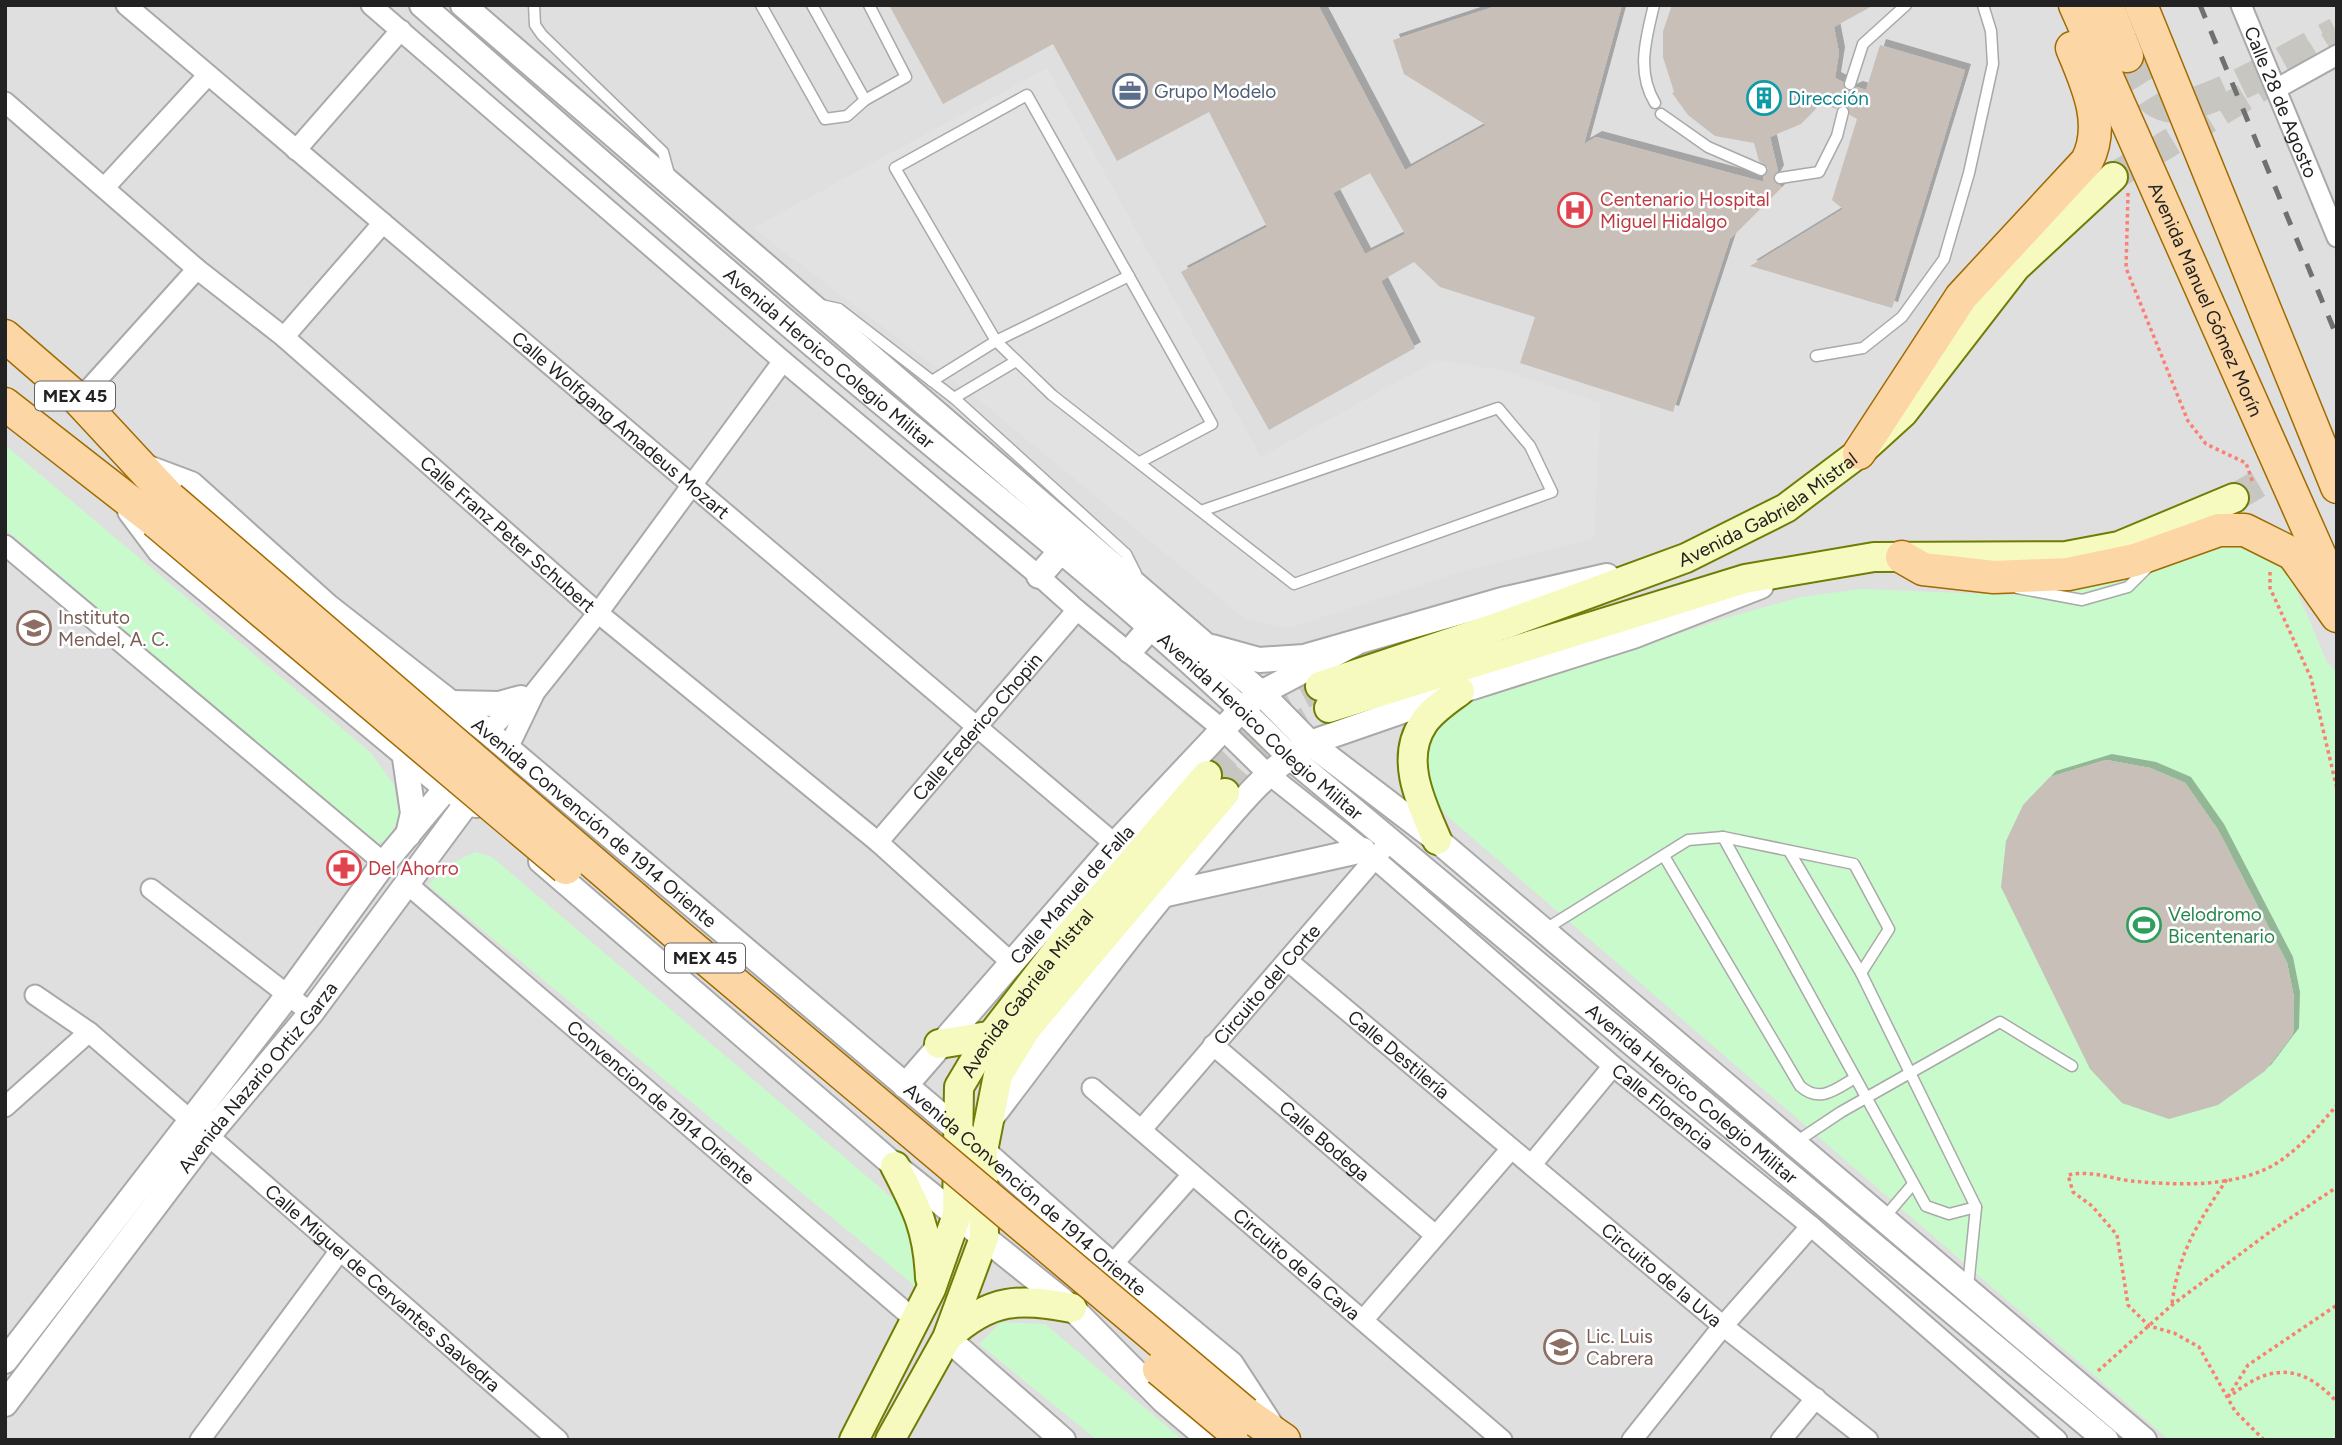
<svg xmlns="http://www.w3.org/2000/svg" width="2342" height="1445" viewBox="0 0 2342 1445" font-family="Figtree,sans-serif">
<defs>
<filter id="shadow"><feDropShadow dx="6" dy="-6" stdDeviation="0" flood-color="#0004"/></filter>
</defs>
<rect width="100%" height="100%" fill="#f2efe9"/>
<rect fill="#e0dfdf" x="5" y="5" width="2332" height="1435"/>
<g fill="#c8facc">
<polygon points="5,445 370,752 394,785 400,819 386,839 377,844 5,529"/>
<polygon points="2239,542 2287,568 2327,662 2337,672 2337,1440 2169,1440 1446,815 1430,791 1427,764 1432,740 1448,716 1472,702 1729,617 1801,597 1861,589 2012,595 2112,583"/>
<polygon points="475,852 492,857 898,1203 916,1246 915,1286 428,885 448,865"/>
<polygon points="1001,1322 1045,1324 1183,1440 1097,1440 979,1344"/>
</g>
<polygon fill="#e2e2e2" points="1047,68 1261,457 1437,360 1502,370 1601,403 1594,538 1460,572 1289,628 1245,619 975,397 753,228"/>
<g fill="#c7bfb8" fill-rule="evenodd" filter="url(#shadow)">
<path d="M889,5H1318L1405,170L1486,125L1404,74L1393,40L1499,5H1622L1584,144L1596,137L1764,182L1763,177L1768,168L1759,161L1754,143L1715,136L1688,115L1672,93L1674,92L1663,57V31L1672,5H1874L1834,27L1839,53L1835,78L1843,82L1848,91L1857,87L1866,90L1880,45L1965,70L1892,308L1750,266L1843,209L1832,200L1857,119L1850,115L1845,105L1836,109L1821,103L1801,124L1770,137L1778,171L1773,180L1782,187L1730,239L1673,412L1520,363L1535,317L1440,287L1414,262L1381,281L1415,348L1269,430L1181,272L1267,227L1209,112L1117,161L1053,44L943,104ZM1370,173L1405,234L1365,254L1333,193Z"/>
<polygon points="2106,760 2150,768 2185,783 2218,830 2287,963 2294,998 2293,1034 2265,1071 2218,1105 2169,1119 2122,1103 2090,1069 2001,887 2006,841 2023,805 2050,777"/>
</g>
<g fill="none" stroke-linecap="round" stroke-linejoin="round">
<g stroke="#c8c6c1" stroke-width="28" stroke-dasharray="28 14" stroke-linecap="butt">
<polyline points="2113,177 2337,41"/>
<polyline points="2234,498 2337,438"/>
<polyline points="1207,775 1266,715 1320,686"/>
<polyline points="1225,793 1269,742 1329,708"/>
</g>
<path stroke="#c8c6c1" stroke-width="32" stroke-dasharray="32 16" stroke-linecap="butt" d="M2127,56L2154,100C2161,104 2166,107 2174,107C2210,106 2302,51 2337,33"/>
<g stroke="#a9a9a9" stroke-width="13">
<g id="service">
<polyline points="534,5 535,25 542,35 663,152 669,174"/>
<polyline points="761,5 825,119 847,116 865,100 906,77 869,5"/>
<polyline points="812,5 865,100"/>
<path d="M1654,5C1646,38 1636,72 1655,103"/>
<polyline points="1850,84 1863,44 1906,5"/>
<polyline points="1661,114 1708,147 1761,170"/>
<polyline points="1780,178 1819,172 1837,136 1843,112"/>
<polyline points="821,305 839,309 954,398 1126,554 1136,574"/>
<polyline points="1816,356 1863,348 1902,317 1944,259 1969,173 1993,64 1991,31 1983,5"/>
<polyline points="932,381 996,341 1129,276"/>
<polyline points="954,398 1016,361"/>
<polyline points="1140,462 1212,424 1027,95 895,168 996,341 1052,395 1294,584 1552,492 1530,446 1498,408 1201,511"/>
<polyline points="2017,588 2082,600 2128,587 2148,567"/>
<polyline points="1723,837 1926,1206 1949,1214 1976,1207"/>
<polyline points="1789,851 1861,973 1976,1207 1968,1287"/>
<path d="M1664,856L1800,1086C1820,1104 1836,1089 1855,1078"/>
<polyline points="1544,930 1688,840 1723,837 1854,864 1889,929 1861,973"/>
<polyline points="1796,1142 1841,1112 2000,1022 2072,1066"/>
<polyline points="1884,1218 1913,1184"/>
</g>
</g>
<g stroke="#a9a9a9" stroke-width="23">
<g id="minor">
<path id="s1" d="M126,5L1115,844"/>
<path id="s2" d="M371,5L783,361L1039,576L1077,610L1222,729L1267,773L1374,858L1613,1066L1811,1226L2057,1440"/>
<path id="s3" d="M2241,5L2337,237"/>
<polyline points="2276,89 2337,55"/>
<path id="s4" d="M5,102L197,269L284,337L598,613L878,842L1013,964"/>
<polyline points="296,150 401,30"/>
<polyline points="105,187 208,75"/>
<polyline points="284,337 383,223"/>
<polyline points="79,400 197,269"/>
<polyline points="5,545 384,863"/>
<polyline points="488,732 521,698"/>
<polyline points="507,750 535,692 598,613 783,361"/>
<path id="s5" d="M878,842L1077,610"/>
<path id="s6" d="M406,883L915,1320"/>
<polyline points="151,889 311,1013"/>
<path id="s7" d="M1288,961L1723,1326L1868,1440"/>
<path id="s8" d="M35,995L89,1032L558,1440"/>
<path id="s9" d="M1213,1045L1435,1235"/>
<path id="s10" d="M1092,1088L1502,1440"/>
<polyline points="5,1107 89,1032"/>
<path id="s11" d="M1142,1129L1383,849"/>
<polyline points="1532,1164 1613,1066"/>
<polyline points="1112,1265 1191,1176"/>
<polyline points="1364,1319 1510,1150"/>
<polyline points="200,1440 339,1252"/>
<polyline points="1632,1440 1723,1326 1811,1226"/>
<polyline points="1781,1440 1816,1398"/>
</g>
</g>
<g stroke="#a9a9a9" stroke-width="28">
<g id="tertiary">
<path id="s12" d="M422,5C572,137 722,269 875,397C1015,514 1161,627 1289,756L2106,1440"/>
<polyline points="463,5 1261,693 1310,743 1437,840 2144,1440"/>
<path id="s13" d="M143,466L191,484L327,606L488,732L983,1151L1112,1265L1231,1364L1272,1427"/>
<polyline points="130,511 160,551 447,789 476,805"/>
<polyline points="1039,576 1060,552"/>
<polyline points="1212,647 1259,660 1304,657 1502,600 1607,576"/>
<polyline points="1130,651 1150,628"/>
<polyline points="451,703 499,704 521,698"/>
<polyline points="404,751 413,813 408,835"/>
<polyline points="541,861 895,1166 1072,1308 1163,1400 1210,1440"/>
<polyline points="1162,895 1363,850"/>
<path id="s14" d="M905,1086L1115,844L1242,709L1261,693L1354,644"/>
<path d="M991,1118C1059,1029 1125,938 1197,854C1235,810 1261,774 1310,743L1460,691L1633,636L1761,586"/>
<polyline points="947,1338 1063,1440"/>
<polyline points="5,1361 288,995 384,863 455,778"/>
<path id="s15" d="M5,1404L207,1137L311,1013L478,788"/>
</g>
</g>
<g stroke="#707d05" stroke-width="32">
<g id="secondary">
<path id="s16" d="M1320,686L1506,624L1686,558L1786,508L1859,453L1903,413L2016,267L2113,177"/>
<polyline points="1329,708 1745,579 1874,557 2066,556 2119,546 2234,498"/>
<path d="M1437,840C1422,805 1399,760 1423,724C1431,711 1448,700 1460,691"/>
<polyline points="939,1044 994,1035"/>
<path d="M895,1166C917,1208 928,1230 930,1278"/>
<path d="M949,1336C991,1298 1019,1298 1072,1308"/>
<path id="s17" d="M854,1440L931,1289L957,1215L959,1087L984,1045L1065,940L1207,775"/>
<polyline points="890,1440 947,1338 984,1238 983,1151 998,1075 1027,1028 1225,793"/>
</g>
</g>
<g stroke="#a06b00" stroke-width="35">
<g id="primary">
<path id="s18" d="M2075,5L2337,594"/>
<polyline points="2107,5 2127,56"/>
<polyline points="2141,5 2337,487"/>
<polyline points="5,336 79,400 170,498"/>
<polyline points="5,404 155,521"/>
<path d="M1859,453L1961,297L2087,161C2106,124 2087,84 2072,48"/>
<polyline points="1902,557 1923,569 1994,577 2068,574 2135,560 2219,530 2245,530 2293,554 2337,616"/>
<polyline points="1245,1413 1284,1440"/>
</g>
</g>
<g stroke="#fa8072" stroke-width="3.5" stroke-dasharray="3.5 3.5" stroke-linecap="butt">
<polyline points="2128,193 2126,268 2188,421 2206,444 2246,463 2253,483"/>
<polyline points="2270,572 2270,588 2311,678 2337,789"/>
<path d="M2172,1303C2179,1251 2198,1223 2227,1179"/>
<polyline points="2098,1371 2172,1305 2271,1231 2337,1187"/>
<path d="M2233,1394C2272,1363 2303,1365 2337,1402"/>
<polyline points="2228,1397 2248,1365 2337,1305"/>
<path d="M2264,1440L2235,1411L2199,1347L2174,1333L2149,1326L2128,1305L2117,1235L2092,1206L2073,1192L2068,1175C2090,1170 2109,1178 2131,1181C2176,1185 2228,1188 2270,1167C2296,1153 2318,1127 2337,1105"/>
</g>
<use href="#service" stroke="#fff" stroke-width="10"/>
<use href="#minor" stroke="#fff" stroke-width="19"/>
<use href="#tertiary" stroke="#fff" stroke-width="24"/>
<use href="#secondary" stroke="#f7fabf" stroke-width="28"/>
<use href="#primary" stroke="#fcd6a4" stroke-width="32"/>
<polyline stroke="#707070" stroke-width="5" stroke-dasharray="14 14" stroke-linecap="butt" points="2200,5 2337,337"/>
<g stroke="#a06b00" stroke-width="35" stroke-linecap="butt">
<g id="primary-bridge">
<polyline points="170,498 681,938 1245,1413"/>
<polyline points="155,521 566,868"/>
<polyline points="1159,1369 1232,1430"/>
</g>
</g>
<use href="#primary-bridge" stroke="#fcd6a4" stroke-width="32"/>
</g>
<defs>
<g id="office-ring" transform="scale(1.75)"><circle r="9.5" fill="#fff" stroke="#5c6f8a" stroke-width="1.5"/><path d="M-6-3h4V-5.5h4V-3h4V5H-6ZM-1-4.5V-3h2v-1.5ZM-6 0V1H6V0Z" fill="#5c6f8a"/></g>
<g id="building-ring" transform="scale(1.75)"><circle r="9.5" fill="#fff" stroke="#0f9aa8" stroke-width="1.5"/><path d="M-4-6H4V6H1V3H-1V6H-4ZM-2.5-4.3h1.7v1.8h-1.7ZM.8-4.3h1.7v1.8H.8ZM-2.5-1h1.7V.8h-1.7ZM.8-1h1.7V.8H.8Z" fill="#0f9aa8"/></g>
<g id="hospital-ring" transform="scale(1.75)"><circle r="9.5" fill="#fff" stroke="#e0444e" stroke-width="1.5"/><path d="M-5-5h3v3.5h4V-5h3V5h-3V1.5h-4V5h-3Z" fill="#e0444e"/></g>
<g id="university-ring" transform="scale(1.75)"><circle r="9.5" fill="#fff" stroke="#8d6e63" stroke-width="1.5"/><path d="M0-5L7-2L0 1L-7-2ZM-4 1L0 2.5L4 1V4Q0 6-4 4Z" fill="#8d6e63"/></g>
<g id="pharmacy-ring" transform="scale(1.75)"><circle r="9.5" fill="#fff" stroke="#e0444e" stroke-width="1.5"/><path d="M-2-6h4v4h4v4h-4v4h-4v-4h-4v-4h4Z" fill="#e0444e"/></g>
<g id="stadium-ring" transform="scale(1.75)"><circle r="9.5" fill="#fff" stroke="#2e9e5b" stroke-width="1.5"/><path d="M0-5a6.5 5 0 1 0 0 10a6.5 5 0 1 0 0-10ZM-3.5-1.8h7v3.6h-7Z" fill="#2e9e5b"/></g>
<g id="school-ring" transform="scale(1.75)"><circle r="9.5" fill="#fff" stroke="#8d6e63" stroke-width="1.5"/><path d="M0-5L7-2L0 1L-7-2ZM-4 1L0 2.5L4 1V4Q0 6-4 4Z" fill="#8d6e63"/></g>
</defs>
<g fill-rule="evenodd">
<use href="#office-ring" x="1130" y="91"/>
<use href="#building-ring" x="1764" y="98"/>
<use href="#hospital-ring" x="1575" y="210"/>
<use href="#university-ring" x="34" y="628"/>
<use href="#pharmacy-ring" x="344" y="868"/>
<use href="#stadium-ring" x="2144" y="925"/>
<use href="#school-ring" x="1561" y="1347"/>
</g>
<g text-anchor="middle" stroke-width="5" stroke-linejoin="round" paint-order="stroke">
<g fill="#fff" stroke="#646464" stroke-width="2">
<rect x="35" y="381.5" width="80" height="29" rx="5"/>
<rect x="665" y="943.5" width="80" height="29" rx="5"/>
</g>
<g font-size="18" font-weight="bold" fill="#222">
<text x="75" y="402">MEX 45</text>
<text x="705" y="964">MEX 45</text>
</g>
<g font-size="19" fill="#4e5e75" stroke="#fff" text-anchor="start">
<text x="1154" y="98">Grupo Modelo</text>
</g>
<g font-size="19" fill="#0d838f" stroke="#fff" text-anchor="start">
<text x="1788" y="105">Dirección</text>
</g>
<g font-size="19" fill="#222" stroke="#fff">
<text dy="7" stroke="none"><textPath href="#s3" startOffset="105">Calle 28 de Agosto</textPath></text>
<text dy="7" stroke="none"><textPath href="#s18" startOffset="322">Avenida Manuel Gómez Morín</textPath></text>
<text dy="7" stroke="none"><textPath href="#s12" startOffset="539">Avenida Heroico Colegio Militar</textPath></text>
<text dy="7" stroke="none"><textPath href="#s1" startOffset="649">Calle Wolfgang Amadeus Mozart</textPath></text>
<text dy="7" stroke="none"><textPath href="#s16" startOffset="483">Avenida Gabriela Mistral</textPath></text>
<text dy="7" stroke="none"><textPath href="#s4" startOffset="663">Calle Franz Peter Schubert</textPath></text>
<text dy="7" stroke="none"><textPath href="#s5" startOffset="152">Calle Federico Chopin</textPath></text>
<text dy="7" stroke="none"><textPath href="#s12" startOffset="1106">Avenida Heroico Colegio Militar</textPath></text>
<text dy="7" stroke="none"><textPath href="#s13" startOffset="578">Avenida Convención de 1914 Oriente</textPath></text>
<text dy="7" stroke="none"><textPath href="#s14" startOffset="254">Calle Manuel de Falla</textPath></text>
<text dy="7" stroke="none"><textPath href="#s11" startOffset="191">Circuito del Corte</textPath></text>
<text dy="7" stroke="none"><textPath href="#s17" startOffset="492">Avenida Gabriela Mistral</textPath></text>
<text dy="7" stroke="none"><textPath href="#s7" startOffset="145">Calle Destilería</textPath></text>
<text dy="7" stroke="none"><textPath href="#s15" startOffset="413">Avenida Nazario Ortiz Garza</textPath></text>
<text dy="7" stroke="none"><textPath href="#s12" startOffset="1673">Avenida Heroico Colegio Militar</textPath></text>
<text dy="7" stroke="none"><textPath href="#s6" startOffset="336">Convencion de 1914 Oriente</textPath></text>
<text dy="7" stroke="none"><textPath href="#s2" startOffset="1698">Calle Florencia</textPath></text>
<text dy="7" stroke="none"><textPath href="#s9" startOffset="147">Calle Bodega</textPath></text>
<text dy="7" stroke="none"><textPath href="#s13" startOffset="1144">Avenida Convención de 1914 Oriente</textPath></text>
<text dy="7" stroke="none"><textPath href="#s10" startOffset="270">Circuito de la Cava</textPath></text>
<text dy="7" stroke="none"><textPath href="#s7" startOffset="488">Circuito de la Uva</textPath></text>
<text dy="7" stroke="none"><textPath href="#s8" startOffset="455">Calle Miguel de Cervantes Saavedra</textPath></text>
</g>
<g font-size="19" fill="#be3a42" stroke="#fff" text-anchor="start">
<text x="1600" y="206">Centenario Hospital<tspan x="1600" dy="22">Miguel Hidalgo</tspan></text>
<text x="368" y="875">Del Ahorro</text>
</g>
<g font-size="19" fill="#785e54" stroke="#fff" text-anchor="start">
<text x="58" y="624">Instituto<tspan x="58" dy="22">Mendel, A. C.</tspan></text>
<text x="1586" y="1343">Lic. Luis<tspan x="1586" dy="22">Cabrera</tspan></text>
</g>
<g font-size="19" fill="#27864d" stroke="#fff" text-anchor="start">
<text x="2168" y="921">Velodromo<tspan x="2168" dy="22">Bicentenario</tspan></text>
</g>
</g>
<rect width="2342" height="1445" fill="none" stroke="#222222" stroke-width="14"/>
</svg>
